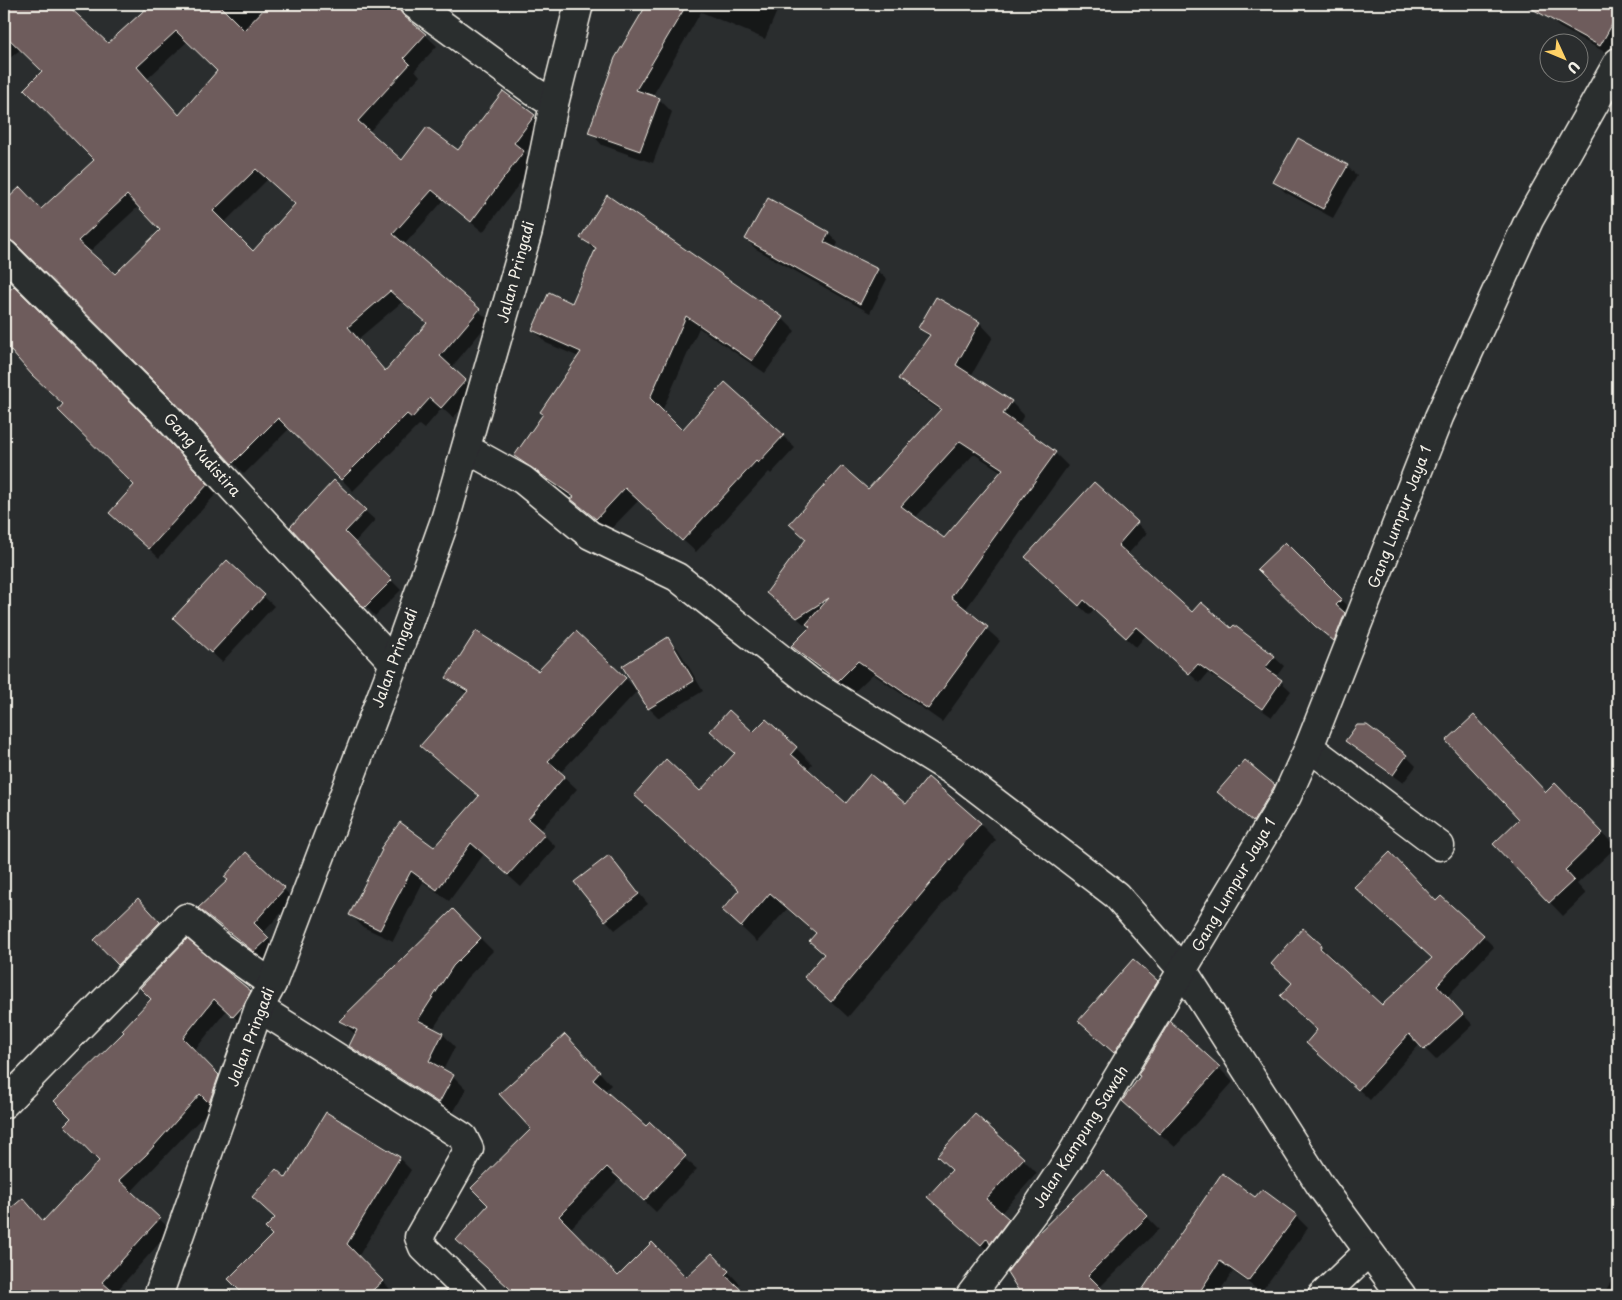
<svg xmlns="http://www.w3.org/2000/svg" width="1622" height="1300" viewBox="0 0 1622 1300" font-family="'Playpen Sans',sans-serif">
<rect width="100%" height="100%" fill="#2a2d2e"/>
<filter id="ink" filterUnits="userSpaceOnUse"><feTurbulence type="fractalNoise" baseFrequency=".02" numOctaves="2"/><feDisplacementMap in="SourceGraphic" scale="10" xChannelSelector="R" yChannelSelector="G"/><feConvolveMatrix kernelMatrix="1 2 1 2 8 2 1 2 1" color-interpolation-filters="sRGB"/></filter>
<g filter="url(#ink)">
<g fill="#0007" fill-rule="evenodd">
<path d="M4,4H81L73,13L108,45L152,4H354L379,29L398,9L437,46L415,70L420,76L369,132L402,162L459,152L534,116L545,127L525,153L535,163L483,232L444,200L404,245L490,321L451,368L477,392L453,418L442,408L424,429L419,425L353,491L290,428L244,474L173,398L28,254L19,250L4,235V204L20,188L41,210L96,160L44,71L21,49L4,63ZM188,41L218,71L179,116L147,79ZM268,179L296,205L253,252L224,223ZM139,206L162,230L115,276L89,252ZM402,302L428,324L386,372L358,339Z"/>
<polygon points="649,4 780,4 765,39 701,12 652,97 659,99 672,112 653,163 602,145 590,132 616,59"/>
<polygon points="1555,4 1618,4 1618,44 1612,56 1559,27 1548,16"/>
<polygon points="1347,166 1357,176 1333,218 1285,192 1275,182"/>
<polygon points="768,200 829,233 838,243 835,249 877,270 887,279 870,313 756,249 746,239"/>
<polygon points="582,238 782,318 795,331 765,373 699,328 662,411 682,431 783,436 795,448 771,474 769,472 696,552 639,500 609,531 573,499 528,469 516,456 579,357 546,343 534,330 572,304 596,252"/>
<polygon points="14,287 158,431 216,494 159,558 120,522 135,485 65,404 4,342 4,297"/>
<path d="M936,298L980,323L993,337L971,376L1011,402L1024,415L1018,426L1055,453L1068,466L965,610L1000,641L942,722L873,674L852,694L806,659L792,646L810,629L767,593L807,540L790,524L868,491L941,411L914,393L900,379L929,337L919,327ZM974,454L1002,472L944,539L915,518Z"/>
<polygon points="1094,484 1147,533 1127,555 1192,614 1231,630 1274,657 1284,666 1276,677 1291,691 1272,717 1208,673 1200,683 1146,635 1136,647 1094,609 1089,615 1036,566"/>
<polygon points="365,511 375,520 354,543 401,590 375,616 292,527"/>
<polygon points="1285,543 1348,607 1343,613 1352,622 1342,647 1324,633 1259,569"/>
<polygon points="227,562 274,606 222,662 184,628"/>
<polygon points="668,639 678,649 703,691 659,718 649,708 638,690 560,773 577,789 540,831 556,847 521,887 484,854 449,901 423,882 393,941 363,927 351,915 434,849 480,797 422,746 467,694 448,678 538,672 625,678 637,690"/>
<polygon points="712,731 753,734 796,748 812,764 807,770 846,805 906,806 980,824 996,840 848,1017 822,993 825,955 810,941 816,934 787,909 757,942 723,910 740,891 700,792 735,754"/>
<polygon points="1347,741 1406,756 1416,766 1403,783 1357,750"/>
<polygon points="1274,786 1284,796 1263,831 1229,802"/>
<polygon points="1546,793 1568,798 1616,847 1577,884 1586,894 1563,916 1494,844"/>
<polygon points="246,854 294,899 263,933 277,949 264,961 200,908 229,880"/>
<polygon points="609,857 648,904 615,930 606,920"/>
<polygon points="138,900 169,932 128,974 96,940"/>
<polygon points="1437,903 1483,936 1494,947 1447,997 1473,1025 1436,1060 1420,1044 1370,1100 1319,1053 1319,1031 1293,983 1303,930 1332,957 1330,960 1382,1007 1433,959"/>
<polygon points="453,911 493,951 466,979 433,1029 443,1034 455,1047 443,1070 453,1076 466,1089 452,1115 363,1059 350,1046 356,1035 340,1021"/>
<polygon points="1157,982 1166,992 1124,1062 1090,1031"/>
<polygon points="250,992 262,1004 246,1028 227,1010 194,1051 230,1088 131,1192 171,1230 114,1294 116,1296 4,1296 4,1216 23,1200 44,1222 100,1160 72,1118 126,1032 152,999"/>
<polygon points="577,1047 611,1085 604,1091 697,1169 656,1212 620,1178 570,1229 618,1278 686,1279 712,1255 740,1284 737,1288 746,1296 497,1296 507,1286 489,1205"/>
<polygon points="1219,1068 1233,1082 1175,1147 1138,1115"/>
<polygon points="399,1158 411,1170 358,1257 394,1293 393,1296 247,1296 230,1279 274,1235 286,1180"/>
<polygon points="1023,1159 1037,1173 1001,1213 1022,1234 996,1258 944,1211"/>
<polygon points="1103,1172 1159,1229 1099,1288 1107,1296 1023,1296 1009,1273"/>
<polygon points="1222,1175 1256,1199 1296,1216 1308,1228 1261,1292 1233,1272 1216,1296 1140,1296"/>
<polygon points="1618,1271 1618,1296 1602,1296"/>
</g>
<g fill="#6e5b5b" stroke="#f4f1e8" fill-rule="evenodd">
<path d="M4,4H66L108,43L150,5L148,4H218L244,30L269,4H394L405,17L426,34L404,58L410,64L358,121L402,160L427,127L458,150L503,91L535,115L514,143L524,151L471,222L432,190L393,234L480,309L440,356L466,380L441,408L430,398L412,418L407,414L341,480L278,418L232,464L171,398L15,243L4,236V202L20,187L41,209L94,160L24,89L42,71L4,34ZM176,31L217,71L179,115L137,67ZM256,169L295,204L253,251L213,211ZM127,195L160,230L115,274L78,241ZM390,291L427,323L385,371L348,327Z"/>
<polygon points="647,4 687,4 636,90 660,98 640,151 588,133 615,58"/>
<polygon points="1523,4 1618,4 1618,14 1600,46"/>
<polygon points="1298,138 1348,165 1323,209 1273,182"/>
<polygon points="607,195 783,317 752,361 686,316 650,398 682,430 725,382 784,435 758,463 756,461 682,541 625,488 596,519 571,499 574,497 514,456 543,414 540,412 581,352 532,330 549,292 572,303 596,248 580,238"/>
<polygon points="768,198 829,232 824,242 878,269 860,304 745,239"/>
<polygon points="14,286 149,420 208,484 149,549 109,513 134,485 58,410 63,404 32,375 4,343 4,295"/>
<path d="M936,297L980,322L956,365L1012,401L1003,414L1056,452L951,597L988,627L928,709L858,661L838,681L791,646L810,627L806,624L829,598L797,618L766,593L806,539L789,524L842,466L868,489L941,409L898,379L930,335L918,328ZM960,441L1003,469L944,538L901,506Z"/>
<polygon points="334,480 366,510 345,532 392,580 364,608 290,527"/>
<polygon points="1094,482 1138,522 1118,545 1192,612 1201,602 1231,628 1234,625 1275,656 1265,668 1282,680 1262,709 1198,664 1189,674 1136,627 1126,638 1084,600 1079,606 1025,557"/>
<polygon points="1285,542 1342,599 1336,605 1345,613 1334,641 1315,626 1257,569"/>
<polygon points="227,560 265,595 211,653 173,618"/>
<polygon points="476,631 538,671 576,631 626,678 548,761 565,776 528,819 545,834 508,875 471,843 437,890 411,871 380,930 349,915 382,850 380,849 400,822 434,847 479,796 420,746 468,691 446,678"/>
<polygon points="668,637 694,681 648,709 622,666"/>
<polygon points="729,710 753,732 766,719 797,747 791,754 846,803 870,774 906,804 928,777 981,823 831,1002 804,977 824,954 809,941 816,933 770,893 741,927 722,910 739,890 634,795 666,759 700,791 735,753 710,731"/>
<polygon points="1474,715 1546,792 1555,783 1603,833 1565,870 1574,880 1549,903 1493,844 1519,819 1446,741"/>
<polygon points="1357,725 1367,725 1407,755 1393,775 1345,741"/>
<polygon points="1245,760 1275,785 1253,822 1217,792"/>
<polygon points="246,852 285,888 254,923 269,938 254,952 198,908 228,880 224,877"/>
<polygon points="1390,852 1436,901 1441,896 1484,935 1437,985 1463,1014 1424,1050 1409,1034 1358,1090 1306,1043 1317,1030 1280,996 1292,983 1271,964 1303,928 1322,945 1320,948 1382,1005 1432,958 1354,887"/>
<polygon points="609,855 639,894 605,921 574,882"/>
<polygon points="138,898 160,922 118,965 94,940"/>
<polygon points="453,909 481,938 453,966 418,1020 443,1033 429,1061 454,1075 439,1103 349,1046 357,1030 339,1021"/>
<polygon points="187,939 251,991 243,1006 233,1017 214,999 183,1038 219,1075 209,1103 200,1094 146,1155 119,1180 160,1218 102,1282 118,1296 4,1296 4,1214 23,1198 43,1221 99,1161 64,1125 71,1118 54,1101 124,1032 122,1030 151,999 140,988"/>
<polygon points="1133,959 1158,981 1114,1053 1078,1021"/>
<polygon points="1170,1021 1220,1067 1159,1134 1122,1101 1140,1076 1138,1075"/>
<polygon points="565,1034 600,1072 593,1080 646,1126 650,1122 686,1156 644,1201 607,1167 559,1216 618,1276 652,1242 686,1277 712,1253 729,1271 725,1275 748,1296 518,1296 456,1240 488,1205 471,1188 531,1129 499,1094"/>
<polygon points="326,1112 400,1157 347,1244 383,1281 366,1296 245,1296 228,1279 272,1235 265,1228 275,1218 252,1197 276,1169 286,1178"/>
<polygon points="975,1114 1024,1158 986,1199 1009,1219 990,1244 987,1238 981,1245 927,1197 952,1170 937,1156"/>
<polygon points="1103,1170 1148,1216 1088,1275 1109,1296 1022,1296 1007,1272 1035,1236"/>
<polygon points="1222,1173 1255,1197 1262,1189 1297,1215 1248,1281 1220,1261 1197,1296 1138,1296"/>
</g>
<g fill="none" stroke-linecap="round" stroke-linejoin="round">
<g stroke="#f4f1e8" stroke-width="31">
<g id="minor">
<polyline points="414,4 533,91 554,104"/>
<polyline points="4,254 160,409 394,663"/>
<polyline points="467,449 523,480 590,535 677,577 813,684 958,774 1116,895 1184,972 1320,1185 1402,1296"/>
<polyline points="1309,747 1440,846"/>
<polyline points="259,1008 463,1137 469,1149 419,1237 423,1247 473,1296"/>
<polyline points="4,1104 186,918 220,947 272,984"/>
<polyline points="158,1296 259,1008 272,984 394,663 445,520 528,231 554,104 579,4"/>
<polyline points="970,1296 1035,1210 1070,1157 1287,796 1309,747 1439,417 1529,220 1618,62"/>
<polyline points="1322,1296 1368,1252"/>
</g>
</g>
<use href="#minor" stroke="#2a2d2e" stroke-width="28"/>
</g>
</g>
<g text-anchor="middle" stroke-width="5" stroke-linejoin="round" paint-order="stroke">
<g font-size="15" fill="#f4f1e8" stroke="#2a2d2e">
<text transform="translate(516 272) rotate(-75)" y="5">Jalan Pringadi</text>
<text transform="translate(202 455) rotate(48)" y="5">Gang Yudistira</text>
<text transform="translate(1400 517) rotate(-69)" y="5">Gang Lumpur Jaya 1</text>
<text transform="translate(395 658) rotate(-70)" y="5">Jalan Pringadi</text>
<text transform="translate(1234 885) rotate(-60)" y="5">Gang Lumpur Jaya 1</text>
<text transform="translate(251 1037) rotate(-69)" y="5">Jalan Pringadi</text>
<text transform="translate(1081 1137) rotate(-58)" y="5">Jalan Kampung Sawah</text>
</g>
</g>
<rect width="1622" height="1300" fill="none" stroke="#2a2d2e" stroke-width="20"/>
<rect x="10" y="10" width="1602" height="1280" fill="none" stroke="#f4f1e8" stroke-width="2" filter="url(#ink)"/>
<g transform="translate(1564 58) rotate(134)"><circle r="24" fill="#2a2d2e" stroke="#7b7b78"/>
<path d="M0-4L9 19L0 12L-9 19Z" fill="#ffd166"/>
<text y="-8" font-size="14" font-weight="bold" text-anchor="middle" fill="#f4f1e8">U</text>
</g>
</svg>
